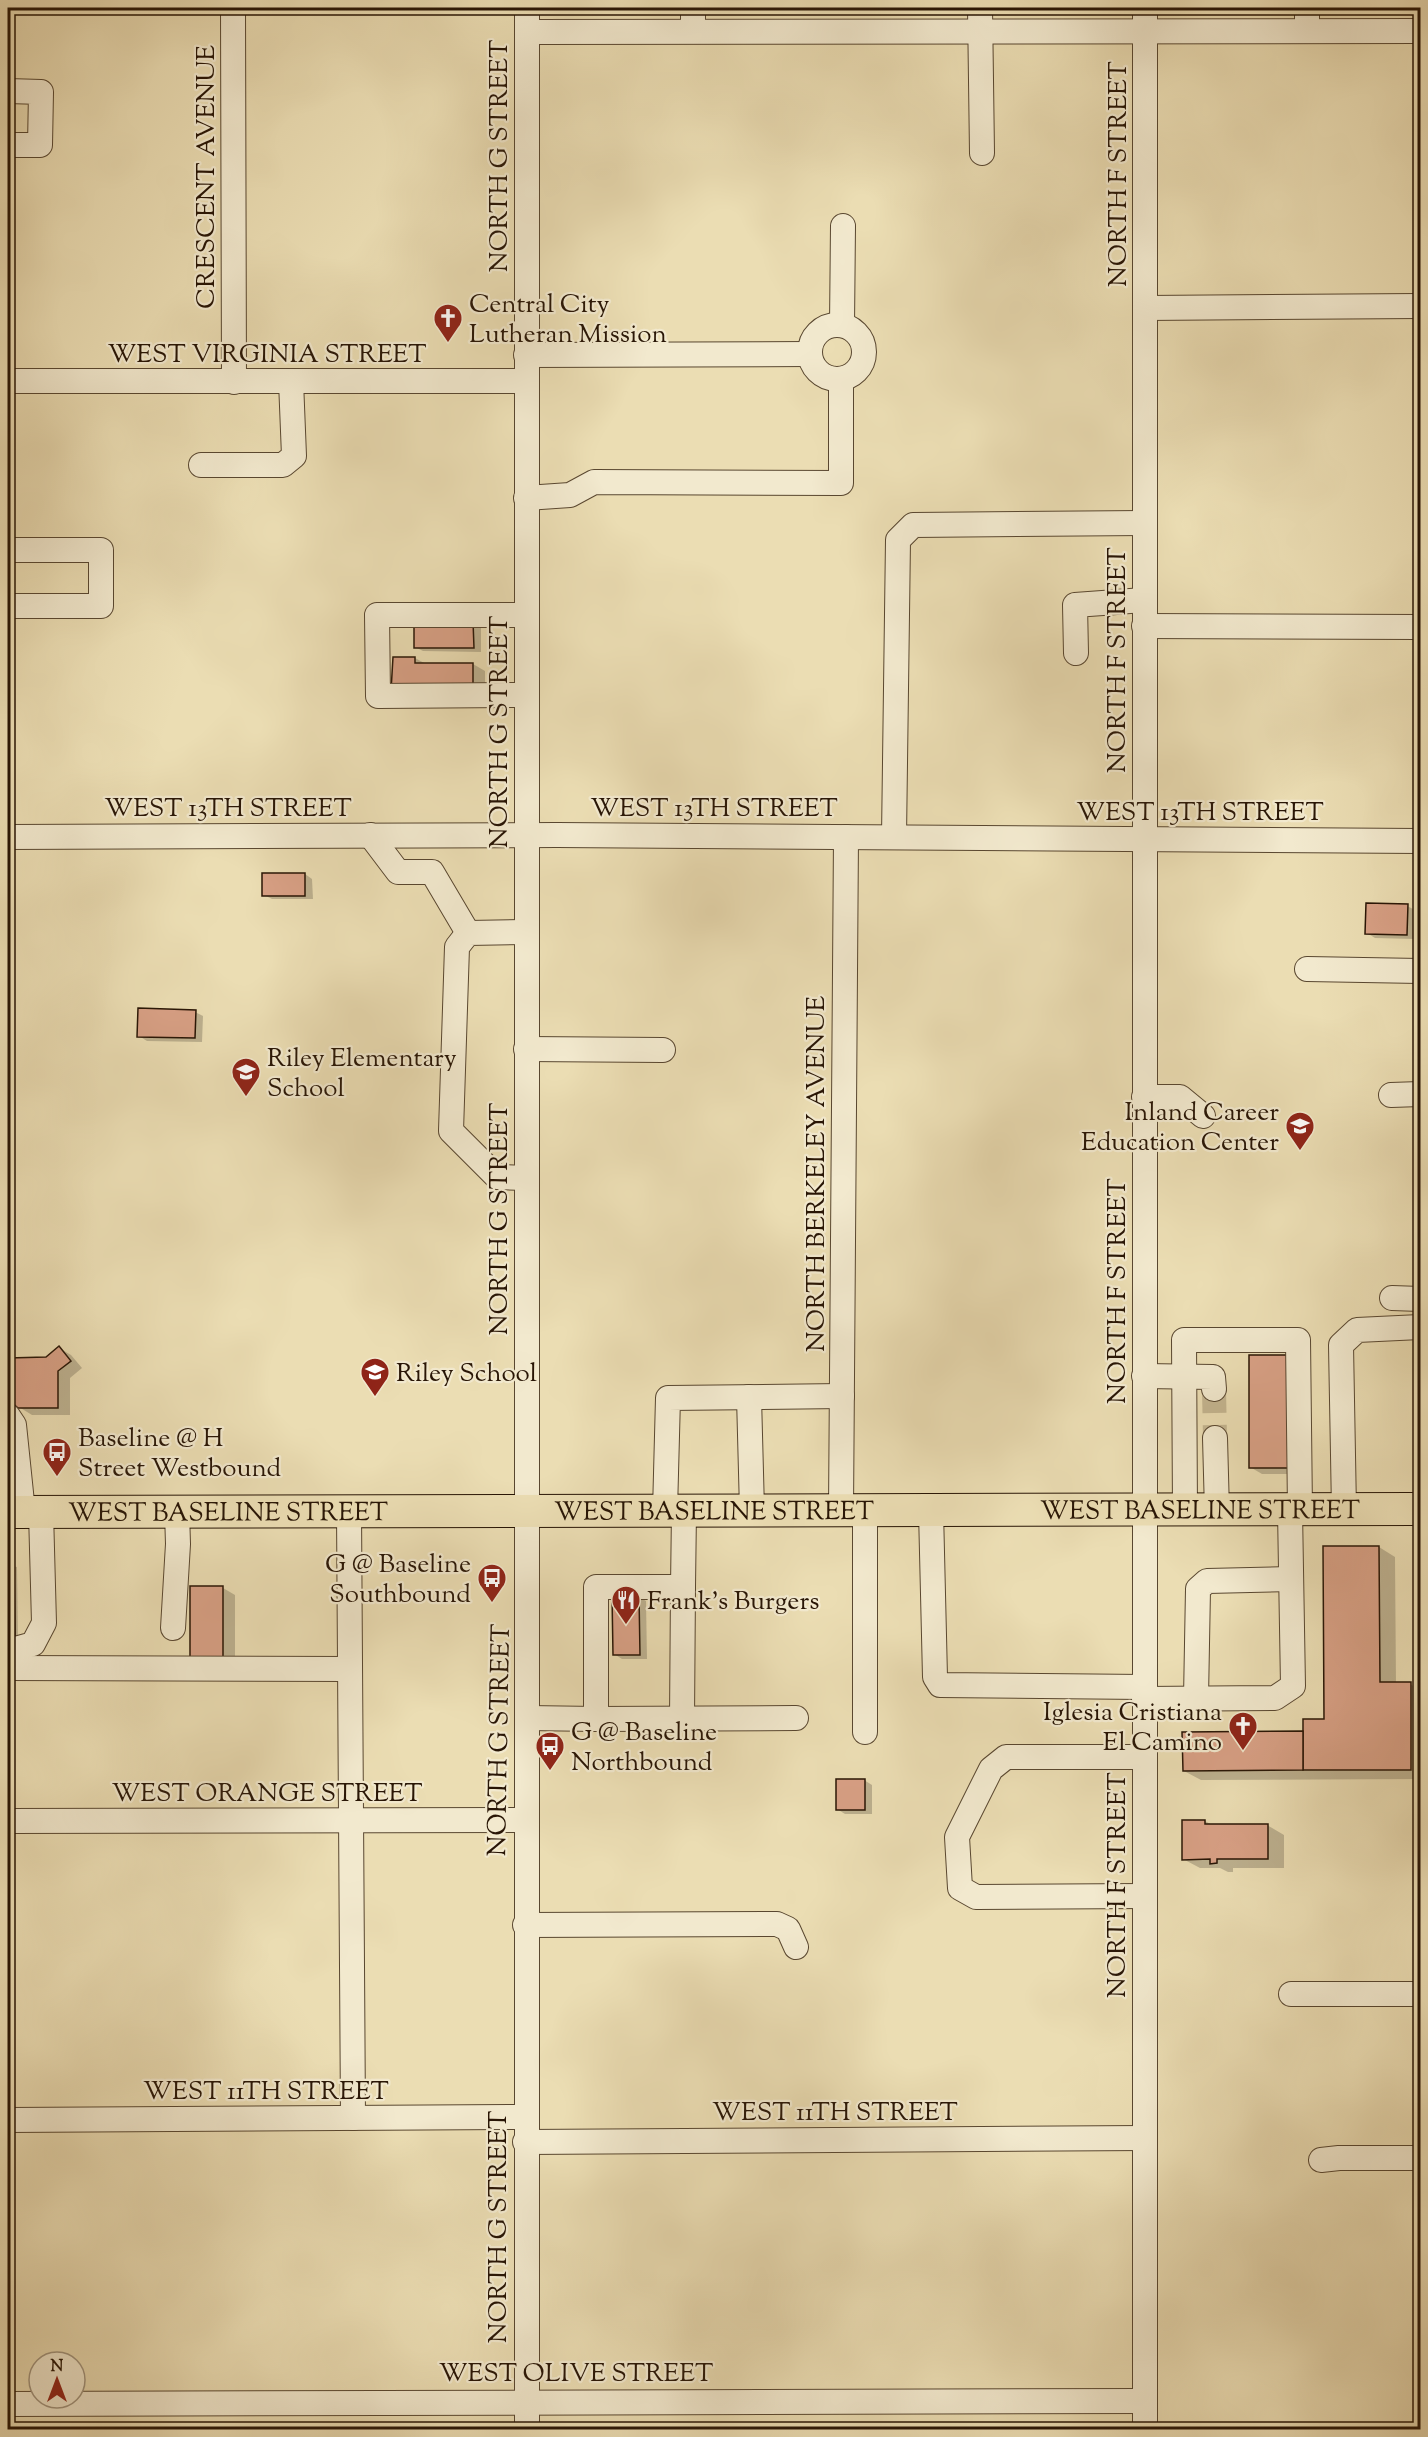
<svg xmlns="http://www.w3.org/2000/svg" width="1428" height="2437" viewBox="0 0 1428 2437" font-family="'Sorts Mill Goudy',serif">
<rect width="100%" height="100%" fill="#ebddb3"/>
<filter id="stains"><feTurbulence type="fractalNoise" baseFrequency=".00333" numOctaves="4"/><feColorMatrix values="0 0 0 0 .2 0 0 0 0 .09 0 0 0 0 .02 0 0 0 .5 -.17"/></filter>
<radialGradient id="worn" r=".72"><stop offset=".6" stop-color="#630" stop-opacity="0"/><stop offset="1" stop-color="#630" stop-opacity=".3"/></radialGradient>
<g fill="#0003">
<polygon points="473,622 481,627 481,652 423,651 415,647"/>
<polygon points="394,658 415,658 426,664 473,664 485,671 485,697"/>
<polygon points="305,874 312,879 313,899 272,899 264,895"/>
<polygon points="1407,906 1415,910 1414,939 1375,938 1367,933"/>
<polygon points="195,1012 203,1016 202,1042 147,1041 139,1036"/>
<polygon points="59,1348 71,1355 82,1368 70,1378 70,1415 32,1415 19,1407 46,1359"/>
<polygon points="1306,1364 1305,1474 1262,1474 1250,1467"/>
<polygon points="1379,1547 1395,1557 1396,1684 1410,1684 1420,1690 1420,1779 1201,1780 1184,1771 1304,1732 1325,1721"/>
<polygon points="8,1565 17,1567 18,1641 8,1642"/>
<polygon points="223,1588 235,1595 235,1666 192,1659"/>
<polygon points="639,1597 646,1601 647,1659 622,1659 614,1654"/>
<polygon points="864,1780 872,1785 872,1814 845,1814 837,1809"/>
<polygon points="1205,1821 1212,1825 1267,1825 1284,1835 1284,1868 1233,1868 1233,1872 1228,1872 1220,1868 1200,1868 1183,1859"/>
</g>
<g fill="#d8a085" stroke="#281505" stroke-width="1.5">
<polygon points="414,620 473,621 474,648 414,648"/>
<polygon points="393,657 415,657 415,663 473,663 473,691 391,691"/>
<rect x="262" y="873" width="43" height="23"/>
<polygon points="1366,903 1408,904 1407,935 1365,934"/>
<polygon points="138,1008 196,1010 195,1038 137,1037"/>
<polygon points="59,1346 71,1361 58,1371 58,1408 18,1408 8,1399 8,1358 46,1357"/>
<polygon points="1249,1355 1294,1355 1293,1468 1249,1468"/>
<polygon points="1323,1546 1379,1546 1380,1682 1411,1682 1411,1770 1303,1770 1303,1719 1324,1719"/>
<polygon points="8,1564 14,1564 15,1640 8,1640"/>
<rect x="190" y="1586" width="33" height="73"/>
<polygon points="612,1595 639,1595 640,1655 613,1655"/>
<polygon points="1303,1731 1303,1770 1183,1771 1182,1732"/>
<rect x="836" y="1779" width="29" height="31"/>
<polygon points="1182,1820 1205,1820 1205,1824 1268,1824 1268,1859 1217,1859 1217,1863 1210,1864 1210,1859 1182,1860"/>
</g>
<g fill="none" stroke-linecap="round" stroke-linejoin="round">
<polyline stroke="#c4b590" stroke-width="24" stroke-dasharray="24 12" stroke-linecap="butt" points="1214,1389 1215,1438"/>
<g stroke="#594730" stroke-width="26">
<g id="minor">
<polyline points="233,8 234,382"/>
<polyline points="980,8 982,153"/>
<polyline points="1307,8 1307,30"/>
<polyline points="693,31 693,8"/>
<polyline points="527,32 1420,31"/>
<polyline points="8,91 41,92 40,145 8,145"/>
<polyline points="1145,308 1420,306"/>
<polyline points="842,325 843,226"/>
<circle cx="837" cy="352" r="27"/>
<polyline points="526,355 809,354"/>
<polyline points="8,381 526,381"/>
<polyline points="201,465 283,465 294,456 291,381"/>
<polyline points="526,498 570,495 594,482 841,483 841,379"/>
<polyline points="8,550 101,550 101,606 8,606"/>
<polyline points="1144,626 1420,627"/>
<polyline points="1076,653 1075,605 1144,600"/>
<polyline points="526,695 378,696 377,615 526,615"/>
<polyline points="370,835 398,872 432,872 468,933"/>
<polyline points="8,837 557,835 1420,841"/>
<polyline points="894,837 898,540 913,525 1144,523"/>
<polyline points="526,932 468,933 457,947 451,1131 497,1177 526,1178"/>
<polyline points="1307,969 1420,971"/>
<polyline points="526,1049 663,1050"/>
<polyline points="1391,1095 1420,1094"/>
<polyline points="1144,1097 1180,1097 1203,1116"/>
<polyline points="1392,1298 1420,1299"/>
<polyline points="1144,1376 1213,1377 1214,1389"/>
<polyline points="749,1397 752,1510"/>
<polyline points="8,1416 14,1425 23,1512"/>
<polyline points="1215,1438 1217,1511"/>
<polyline points="1344,1510 1341,1345 1357,1330 1420,1327"/>
<polyline points="349,1511 353,2118"/>
<polyline points="665,1511 668,1398 842,1396"/>
<polyline points="841,1511 846,837"/>
<polyline points="931,1511 935,1677 940,1685 1144,1687"/>
<polyline points="1185,1511 1184,1340 1298,1340 1300,1511"/>
<polyline points="173,1628 178,1544 177,1512"/>
<polyline points="8,1651 33,1644 44,1623 41,1512"/>
<polyline points="8,1668 350,1669"/>
<polyline points="1196,1698 1198,1589 1207,1581 1291,1579"/>
<polyline points="1144,1699 1275,1698 1293,1686 1290,1511"/>
<polyline points="528,1718 596,1719 596,1587 683,1587 684,1511"/>
<polyline points="596,1719 796,1718"/>
<polyline points="682,1719 683,1587"/>
<polyline points="865,1732 865,1511"/>
<polyline points="8,1821 526,1820"/>
<polyline points="1144,1896 976,1897 960,1888 957,1837 991,1769 1006,1757 1145,1757"/>
<polyline points="525,1925 777,1924 788,1929 796,1947"/>
<polyline points="1291,1994 1420,1994"/>
<polyline points="8,2120 525,2117"/>
<polyline points="525,2142 1145,2138"/>
<polyline points="1321,2160 1339,2158 1420,2158"/>
<polyline points="8,2404 1145,2401"/>
<polyline points="527,2430 527,8"/>
<polyline points="1145,2430 1145,8"/>
</g>
</g>
<g stroke="#281505" stroke-width="34">
<g id="major">
<path id="s1" d="M8,1512L1420,1509"/>
</g>
</g>
<use href="#minor" stroke="#f2e9ce" stroke-width="24"/>
<use href="#major" stroke="#ebddb3" stroke-width="32"/>
</g>
<defs>
<g id="church-pin" transform="scale(1.5)"><path d="M0 17L-7.5 6A9.5 9.5 0 1 1 7.5 6Z" fill="#8f2418" stroke="#f2e9ce"/><path d="M-1.2-6h2.4v3.5h3.3v2.4h-3.3V6h-2.4V-.1h-3.3v-2.4h3.3Z" fill="#fff"/></g>
<g id="school-pin" transform="scale(1.5)"><path d="M0 17L-7.5 6A9.5 9.5 0 1 1 7.5 6Z" fill="#8f2418" stroke="#f2e9ce"/><path d="M0-5L7-2L0 1L-7-2ZM-4 1L0 2.5L4 1V4Q0 6-4 4Z" fill="#fff"/></g>
<g id="bus-pin" transform="scale(1.5)"><path d="M0 17L-7.5 6A9.5 9.5 0 1 1 7.5 6Z" fill="#8f2418" stroke="#f2e9ce"/><path d="M-5-6H5V4H4V6H2V4H-2V6H-4V4H-5ZM-3.5-4V0h7V-4ZM-3.5 1.2v1.5H-2V1.2ZM2 1.2v1.5H3.5V1.2Z" fill="#fff"/></g>
<g id="restaurant-pin" transform="scale(1.5)"><path d="M0 17L-7.5 6A9.5 9.5 0 1 1 7.5 6Z" fill="#8f2418" stroke="#f2e9ce"/><path d="M-5-6h1v4h1v-4h1v4h1v-4h1v5L-1.5 .5V6h-2V.5L-5-1ZM5-6V6H3V1.5H1.5Q1.5-4 5-6Z" fill="#fff"/></g>
</defs>
<g fill-rule="evenodd">
<use href="#church-pin" x="448" y="318"/>
<use href="#school-pin" x="246" y="1072"/>
<use href="#school-pin" x="1300" y="1126"/>
<use href="#school-pin" x="375" y="1372"/>
<use href="#bus-pin" x="57" y="1452"/>
<use href="#bus-pin" x="492" y="1578"/>
<use href="#restaurant-pin" x="626" y="1600"/>
<use href="#church-pin" x="1243" y="1726"/>
<use href="#bus-pin" x="550" y="1746"/>
</g>
<g text-anchor="middle" stroke-width="4.5" stroke-linejoin="round" paint-order="stroke">
<g font-size="26" fill="#281505" stroke="#f2e9ce">
<text transform="translate(498 156) rotate(-90)" y="9">NORTH G STREET</text>
<text transform="translate(1117 174) rotate(-90)" y="9">NORTH F STREET</text>
<text transform="translate(205 177) rotate(-90)" y="9">CRESCENT AVENUE</text>
<text x="267" y="362">WEST VIRGINIA STREET</text>
<text transform="translate(1116 660) rotate(-90)" y="9">NORTH F STREET</text>
<text transform="translate(498 732) rotate(-90)" y="9">NORTH G STREET</text>
<text x="228" y="816">WEST 13TH STREET</text>
<text x="714" y="816">WEST 13TH STREET</text>
<text x="1200" y="820">WEST 13TH STREET</text>
<text transform="translate(815 1174) rotate(-90)" y="9">NORTH BERKELEY AVENUE</text>
<text transform="translate(498 1219) rotate(-90)" y="9">NORTH G STREET</text>
<text transform="translate(1116 1291) rotate(-90)" y="9">NORTH F STREET</text>
<text dy="9" stroke="none"><textPath href="#s1" startOffset="1192">WEST BASELINE STREET</textPath></text>
<text dy="9" stroke="none"><textPath href="#s1" startOffset="220">WEST BASELINE STREET</textPath></text>
<text dy="9" stroke="none"><textPath href="#s1" startOffset="706">WEST BASELINE STREET</textPath></text>
<text transform="translate(498 1740) rotate(-89)" y="9">NORTH G STREET</text>
<text x="267" y="1801">WEST ORANGE STREET</text>
<text transform="translate(1116 1885) rotate(-90)" y="9">NORTH F STREET</text>
<text x="266" y="2099">WEST 11TH STREET</text>
<text x="835" y="2120">WEST 11TH STREET</text>
<text transform="translate(497 2227) rotate(-90)" y="9">NORTH G STREET</text>
<text x="576" y="2381">WEST OLIVE STREET</text>
</g>
<g font-size="26" fill="#281505" stroke="#f2e9ce" text-anchor="start">
<text x="469" y="312">Central City<tspan x="469" dy="30">Lutheran Mission</tspan></text>
<text x="267" y="1066">Riley Elementary<tspan x="267" dy="30">School</tspan></text>
<text x="1279" y="1120" text-anchor="end">Inland Career<tspan x="1279" dy="30">Education Center</tspan></text>
<text x="396" y="1381">Riley School</text>
<text x="78" y="1446">Baseline @ H<tspan x="78" dy="30">Street Westbound</tspan></text>
<text x="471" y="1572" text-anchor="end">G @ Baseline<tspan x="471" dy="30">Southbound</tspan></text>
<text x="647" y="1609">Frank's Burgers</text>
<text x="1222" y="1720" text-anchor="end">Iglesia Cristiana<tspan x="1222" dy="30">El Camino</tspan></text>
<text x="571" y="1740">G @ Baseline<tspan x="571" dy="30">Northbound</tspan></text>
</g>
</g>
<rect width="1428" height="2437" fill="none" stroke="#ebddb3" stroke-width="30"/>
<rect x="9" y="9" width="1410" height="2419" fill="none" stroke="#281505" stroke-width="3"/>
<rect x="15" y="15" width="1398" height="2407" fill="none" stroke="#281505" stroke-width="1.5"/>
<g transform="translate(57 2380)"><circle r="28" fill="#f2e9ce" stroke="#a1947e" stroke-width="1.5"/>
<path d="M0-4.5L10 22L0 15L-10 22Z" fill="#8f2418"/>
<text y="-9" font-size="16" font-weight="bold" text-anchor="middle" fill="#281505">N</text>
</g>
<rect width="100%" height="100%" filter="url(#stains)"/>
<rect width="100%" height="100%" fill="url(#worn)"/>
</svg>
